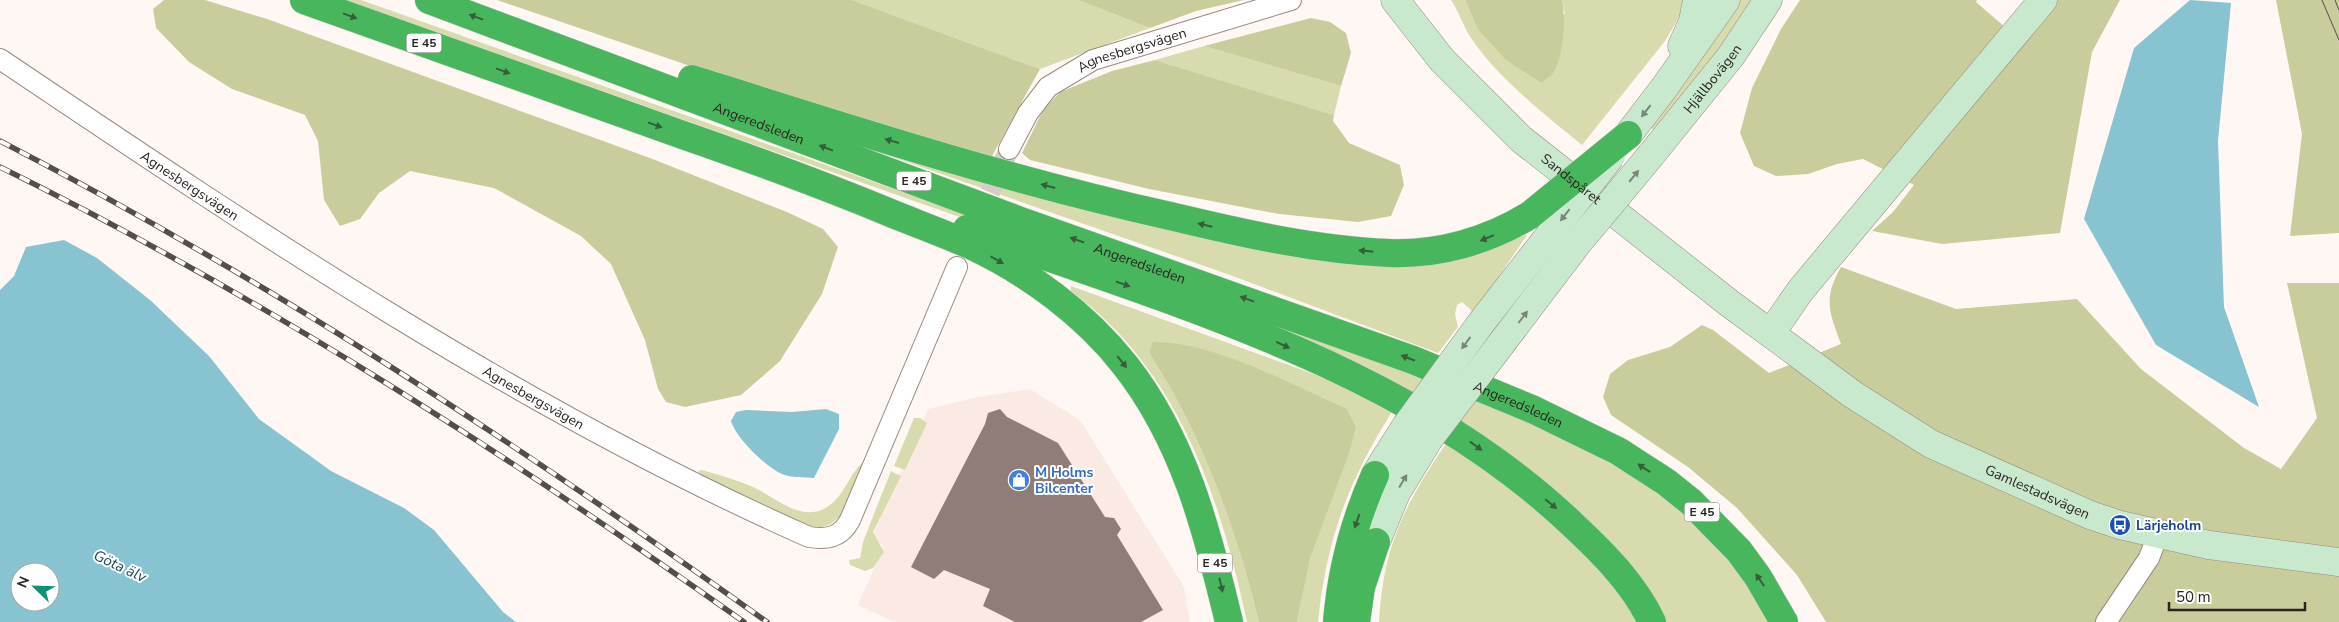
<svg xmlns="http://www.w3.org/2000/svg" width="2339" height="622" viewBox="0 0 2339 622" font-family="'Nunito Sans',sans-serif">
<rect width="100%" height="100%" fill="#fff7f4"/>
<polygon fill="#faeae3" points="1030,389 1080,420 1184,587 1190,622 894,622 858,605 884,546 871,539 928,409 973,398"/>
<g fill="#d8dbae">
<path d="M345,0H361L1418,375C1527,422 1646,463 1726,556C1743,576 1756,600 1770,622H1666L1664,615L1538,478L1078,259Z"/>
<polygon points="852,0 1078,0 1150,28 1040,69"/>
<path d="M1451,0H1465L1477,28L1565,14L1562,0H1689L1665,41L1582,145C1546,116 1496,76 1471,38C1463,26 1459,12 1451,0Z"/>
<polygon points="1739,0 1757,0 1655,131 1651,128"/>
<polygon points="1204,46 1341,86 1334,115 1155,60"/>
<polygon points="804,126 1016,187 1470,256 1504,244 1522,235 1527,235 1491,288 1472,311 1462,302 1457,305 1455,314 1458,327 1438,353 1230,275"/>
<path d="M1071,286L1319,376L1393,410C1348,482 1327,537 1318,622H1297C1302,601 1304,579 1310,558C1321,513 1343,472 1356,428L1149,353C1202,434 1236,528 1259,622H1247C1220,497 1179,370 1071,291Z"/>
<polygon points="914,418 920,418 927,423 905,470 894,466"/>
<path d="M1447,442L1500,478L1599,566L1639,622H1379C1383,546 1405,504 1447,442Z"/>
<path d="M862,463L865,464C855,487 843,536 809,526L702,477L698,471L702,470C719,475 737,480 753,487C777,498 803,525 830,505C844,495 849,475 862,463Z"/>
<polygon points="891,471 901,476 873,532 884,552 873,568 865,571 850,565 849,560 860,558 863,542"/>
</g>
<g fill="#c9cd9c">
<polygon points="164,0 205,0 267,19 650,158 787,212 823,229 838,247 822,294 780,361 741,395 685,407 666,402 658,389 645,340 611,264 581,236 494,188 410,171 379,193 360,219 340,226 324,200 318,141 305,115 232,89 189,62 156,28 153,9"/>
<polygon points="497,0 852,0 1040,69 986,167"/>
<polygon points="1078,0 1244,0 1196,11 1150,28"/>
<path d="M1465,0H1562C1566,17 1564,57 1553,73C1551,76 1545,80 1542,83L1506,60L1477,28Z"/>
<polygon points="1800,0 1977,0 1976,2 2014,35 2042,0 2120,0 2092,52 2060,233 1942,244 1872,231 1893,212 1914,185 1863,159 1837,164 1808,174 1776,176 1754,166 1740,133 1752,88 1781,29"/>
<polygon points="2276,0 2339,0 2339,233 2290,236 2302,134"/>
<polygon points="1311,18 1330,22 1346,33 1351,53 1341,86 1204,46"/>
<polygon points="1155,60 1334,115 1333,121 1349,143 1400,165 1404,185 1391,216 1358,222 1279,214 1149,189 1030,160 1022,153 1043,110 1060,92 1112,71"/>
<path d="M1841,267L1956,309L2077,299L2141,369L2244,448L2281,469L2317,418L2287,283H2339V622H1826L1797,575L1737,508L1688,467L1611,415L1603,397L1610,374L1628,360L1670,347L1702,325L1713,330L1769,373L1841,344C1829,312 1823,298 1841,267Z"/>
<path d="M1153,342C1213,341 1292,385 1347,409L1356,428L1348,456L1310,558L1297,622H1259C1236,528 1202,434 1149,353Z"/>
</g>
<g fill="#87c3d1" fill-rule="evenodd">
<polygon points="2190,0 2231,3 2218,141 2224,307 2259,407 2156,345 2084,219 2134,48"/>
<path d="M64,240L97,258L150,300L209,356L259,419L331,471L404,508L434,530L503,612L516,622H0V290L14,276L26,247ZM20,572H50V602H20Z"/>
<path d="M826,409L839,414V429L814,478C805,477 791,478 782,474C766,467 736,438 731,421L736,412L746,410L792,412Z"/>
</g>
<polygon fill="#8f7e77" points="1000,409 1007,417 1058,443 1105,517 1114,518 1121,529 1117,535 1163,610 1141,622 1015,622 983,606 990,589 944,570 934,579 911,567 985,424 988,413"/>
<g fill="none" stroke-linecap="round" stroke-linejoin="round">
<polyline stroke="#d5cdca" stroke-width="20" stroke-dasharray="20 10" stroke-linecap="butt" points="978,220 1009,149"/>
<g stroke="#998981" stroke-width="22">
<g id="street">
<path id="s1" d="M0,59C260,234 522,410 809,537C828,540 841,537 850,520L957,267"/>
<path id="s2" d="M1009,149L1028,113L1048,87L1093,60L1291,0"/>
<polyline points="2106,622 2149,558 2158,535"/>
</g>
</g>
<g stroke="#998981" stroke-width="29">
<g id="secondary">
<path id="s3" d="M1395,0L1442,60L1521,139L1729,303L1801,356L1852,394L1931,444L2090,515L2120,525L2209,545L2339,562"/>
<polyline points="1682,46 1693,21 1697,0"/>
<polyline points="1628,135 1664,88 1726,0"/>
<path id="s4" d="M1651,155L1731,56L1768,0"/>
<polyline points="1771,333 1800,291 2043,0"/>
<polyline points="1375,475 1406,426"/>
<polyline points="1376,542 1396,493 1429,439"/>
</g>
</g>
<g stroke="#d5d3d3" stroke-width="29">
<g id="highway">
<path d="M304,0C429,45 555,89 680,134C752,159 823,185 893,214C918,224 945,234 970,245C1028,272 1085,314 1125,365C1184,440 1207,530 1229,622"/>
<path id="s5" d="M429,0L1018,220L1413,360L1534,410L1618,451L1666,482L1691,502L1739,551L1758,577L1784,622"/>
<path d="M692,79C850,129 1008,180 1170,216C1241,233 1315,250 1389,253C1438,255 1488,241 1530,215"/>
<path d="M967,229C1176,303 1410,369 1573,525C1604,554 1634,584 1652,622"/>
<path d="M1337,622C1341,571 1354,522 1375,475"/>
<polyline points="1356,622 1361,587 1376,542"/>
</g>
</g>
<use href="#street" stroke="#fff" stroke-width="20"/>
<use href="#secondary" stroke="#c8e9ce" stroke-width="28"/>
<use href="#highway" stroke="#48b65c" stroke-width="28"/>
<g stroke="#554d4a" stroke-width="1">
<polyline points="2322,0 2339,40"/>
<polyline points="2335,0 2339,10"/>
</g>
<g stroke="#554d4a" stroke-width="5.5">
<g id="rail">
<path d="M0,141C269,280 521,446 767,622"/>
<path d="M0,167C261,296 507,454 744,622"/>
</g>
</g>
<use href="#rail" stroke="#fff" stroke-width="4" stroke-dasharray="11" stroke-linecap="butt"/>
<g stroke="#998981" stroke-width="29" stroke-linecap="butt">
<g id="secondary-bridge">
<polyline points="1406,426 1481,323 1611,156"/>
<polyline points="1429,439 1577,244 1651,155"/>
</g>
</g>
<g stroke="#d5d3d3" stroke-width="29" stroke-linecap="butt">
<polyline id="highway-bridge" points="1530,215 1628,135"/>
</g>
<use href="#secondary-bridge" stroke="#c8e9ce" stroke-width="28"/>
<use href="#highway-bridge" stroke="#48b65c" stroke-width="28"/>
</g>
<defs><path id="oneway-solid" d="M-6-.8H1V-3.2L6.5 0L1 3.2V.8H-6Z" transform="scale(1.25)"/></defs>
<g fill="#375e39">
<use href="#oneway-solid" transform="translate(350 16) rotate(20)"/>
<use href="#oneway-solid" transform="translate(476 17) rotate(-160)"/>
<use href="#oneway-solid" transform="translate(503 71) rotate(20)"/>
<use href="#oneway-solid" transform="translate(655 125) rotate(20)"/>
<use href="#oneway-solid" transform="translate(892 141) rotate(-164)"/>
<use href="#oneway-solid" transform="translate(826 148) rotate(-159)"/>
<use href="#oneway-solid" transform="translate(1048 186) rotate(-165)"/>
<use href="#oneway-solid" transform="translate(1205 225) rotate(-167)"/>
<use href="#oneway-solid" transform="translate(1487 238) rotate(157)"/>
<use href="#oneway-solid" transform="translate(1077 240) rotate(-161)"/>
<use href="#oneway-solid" transform="translate(1366 251) rotate(-174)"/>
<use href="#oneway-solid" transform="translate(997 260) rotate(30)"/>
<use href="#oneway-solid" transform="translate(1123 284) rotate(19)"/>
<use href="#oneway-solid" transform="translate(1247 299) rotate(-160)"/>
<use href="#oneway-solid" transform="translate(1283 345) rotate(25)"/>
<use href="#oneway-solid" transform="translate(1408 358) rotate(-159)"/>
<use href="#oneway-solid" transform="translate(1122 362) rotate(51)"/>
<use href="#oneway-solid" transform="translate(1476 446) rotate(36)"/>
<use href="#oneway-solid" transform="translate(1644 468) rotate(-147)"/>
<use href="#oneway-solid" transform="translate(1551 504) rotate(40)"/>
<use href="#oneway-solid" transform="translate(1357 521) rotate(109)"/>
<use href="#oneway-solid" transform="translate(1760 580) rotate(-124)"/>
<use href="#oneway-solid" transform="translate(1221 585) rotate(77)"/>
</g>
<g fill="#7a8678">
<use href="#oneway-solid" transform="translate(1646 111) rotate(128)"/>
<use href="#oneway-solid" transform="translate(1634 176) rotate(-50)"/>
<use href="#oneway-solid" transform="translate(1565 215) rotate(128)"/>
<use href="#oneway-solid" transform="translate(1523 317) rotate(-53)"/>
<use href="#oneway-solid" transform="translate(1466 343) rotate(126)"/>
<use href="#oneway-solid" transform="translate(1403 481) rotate(-59)"/>
</g>
<defs>
<g id="shop-disc" transform="scale(1.125)"><circle r="9.5" fill="#3f7fe0" stroke="#fff"/><path d="M-5-2.5h2.3a2.7 3.5 0 0 1 5.4 0H5L5.5 6h-11ZM-1.5-2.5h3a1.5 2.3 0 0 0-3 0Z" fill="#fff"/></g>
<g id="bus-disc" transform="scale(1.125)"><circle r="9.5" fill="#1a4fb4" stroke="#fff"/><path d="M-5-6H5V4H4V6H2V4H-2V6H-4V4H-5ZM-3.5-4V0h7V-4ZM-3.5 1.2v1.5H-2V1.2ZM2 1.2v1.5H3.5V1.2Z" fill="#fff"/></g>
</defs>
<g fill-rule="evenodd">
<use href="#shop-disc" x="1019" y="480"/>
<use href="#bus-disc" x="2120" y="525"/>
</g>
<g text-anchor="middle" stroke-width="4" stroke-linejoin="round" paint-order="stroke">
<g fill="#fff" stroke="#6b6664" stroke-width="1">
<rect x="406.5" y="33.5" width="35" height="19" rx="4"/>
<rect x="896.5" y="171.5" width="35" height="19" rx="4"/>
<rect x="1684.5" y="502.5" width="35" height="19" rx="4"/>
<rect x="1197.5" y="553.5" width="35" height="19" rx="4"/>
</g>
<g font-size="12" font-weight="bold" fill="#2b2421">
<text x="424" y="47">E 45</text>
<text x="914" y="185">E 45</text>
<text x="1702" y="516">E 45</text>
<text x="1215" y="567">E 45</text>
</g>
<g font-size="14" fill="#2b2421" stroke="#fff">
<text dy="5" stroke="none"><textPath href="#s2" startOffset="166">Agnesbergsvägen</textPath></text>
<text dy="5" stroke="none"><textPath href="#s4" startOffset="98">Hjällbovägen</textPath></text>
<text dy="5" stroke="none"><textPath href="#s5" startOffset="352">Angeredsleden</textPath></text>
<text dy="5" stroke="none"><textPath href="#s3" startOffset="252">Sandspåret</textPath></text>
<text dy="5" stroke="none"><textPath href="#s1" startOffset="228">Agnesbergsvägen</textPath></text>
<text dy="5" stroke="none"><textPath href="#s5" startOffset="758">Angeredsleden</textPath></text>
<text dy="5" stroke="none"><textPath href="#s1" startOffset="632">Agnesbergsvägen</textPath></text>
<text dy="5" stroke="none"><textPath href="#s5" startOffset="1162">Angeredsleden</textPath></text>
<text dy="5" stroke="none"><textPath href="#s3" startOffset="816">Gamlestadsvägen</textPath></text>
</g>
<g font-size="14" font-weight="bold" fill="#366cbe" stroke="#fff" text-anchor="start">
<text x="1035" y="477">M Holms<tspan x="1035" dy="16">Bilcenter</tspan></text>
</g>
<g font-size="14" font-weight="bold" fill="#164399" stroke="#fff" text-anchor="start">
<text x="2136" y="530">Lärjeholm</text>
</g>
<g font-size="15" font-style="italic" fill="#144954" stroke="#fff">
<text transform="translate(120 566) rotate(25)" y="5">Göta älv</text>
</g>
</g>
<g transform="translate(35 587) rotate(293)"><circle r="24" fill="#ffffff" stroke="#aaa7a6"/>
<path d="M0-4L9 19L0 12L-9 19Z" fill="#0d917a"/>
<text y="-8" font-size="14" font-weight="bold" text-anchor="middle" fill="#2b2421">N</text>
</g>
<path d="M2169 602v8h136v-8" fill="none" stroke="#2b2421" stroke-width="2.5"/>
<text x="2176" y="602" font-size="15" fill="#2b2421" stroke="#ffffff" stroke-width="4" paint-order="stroke">50 m</text>
</svg>
